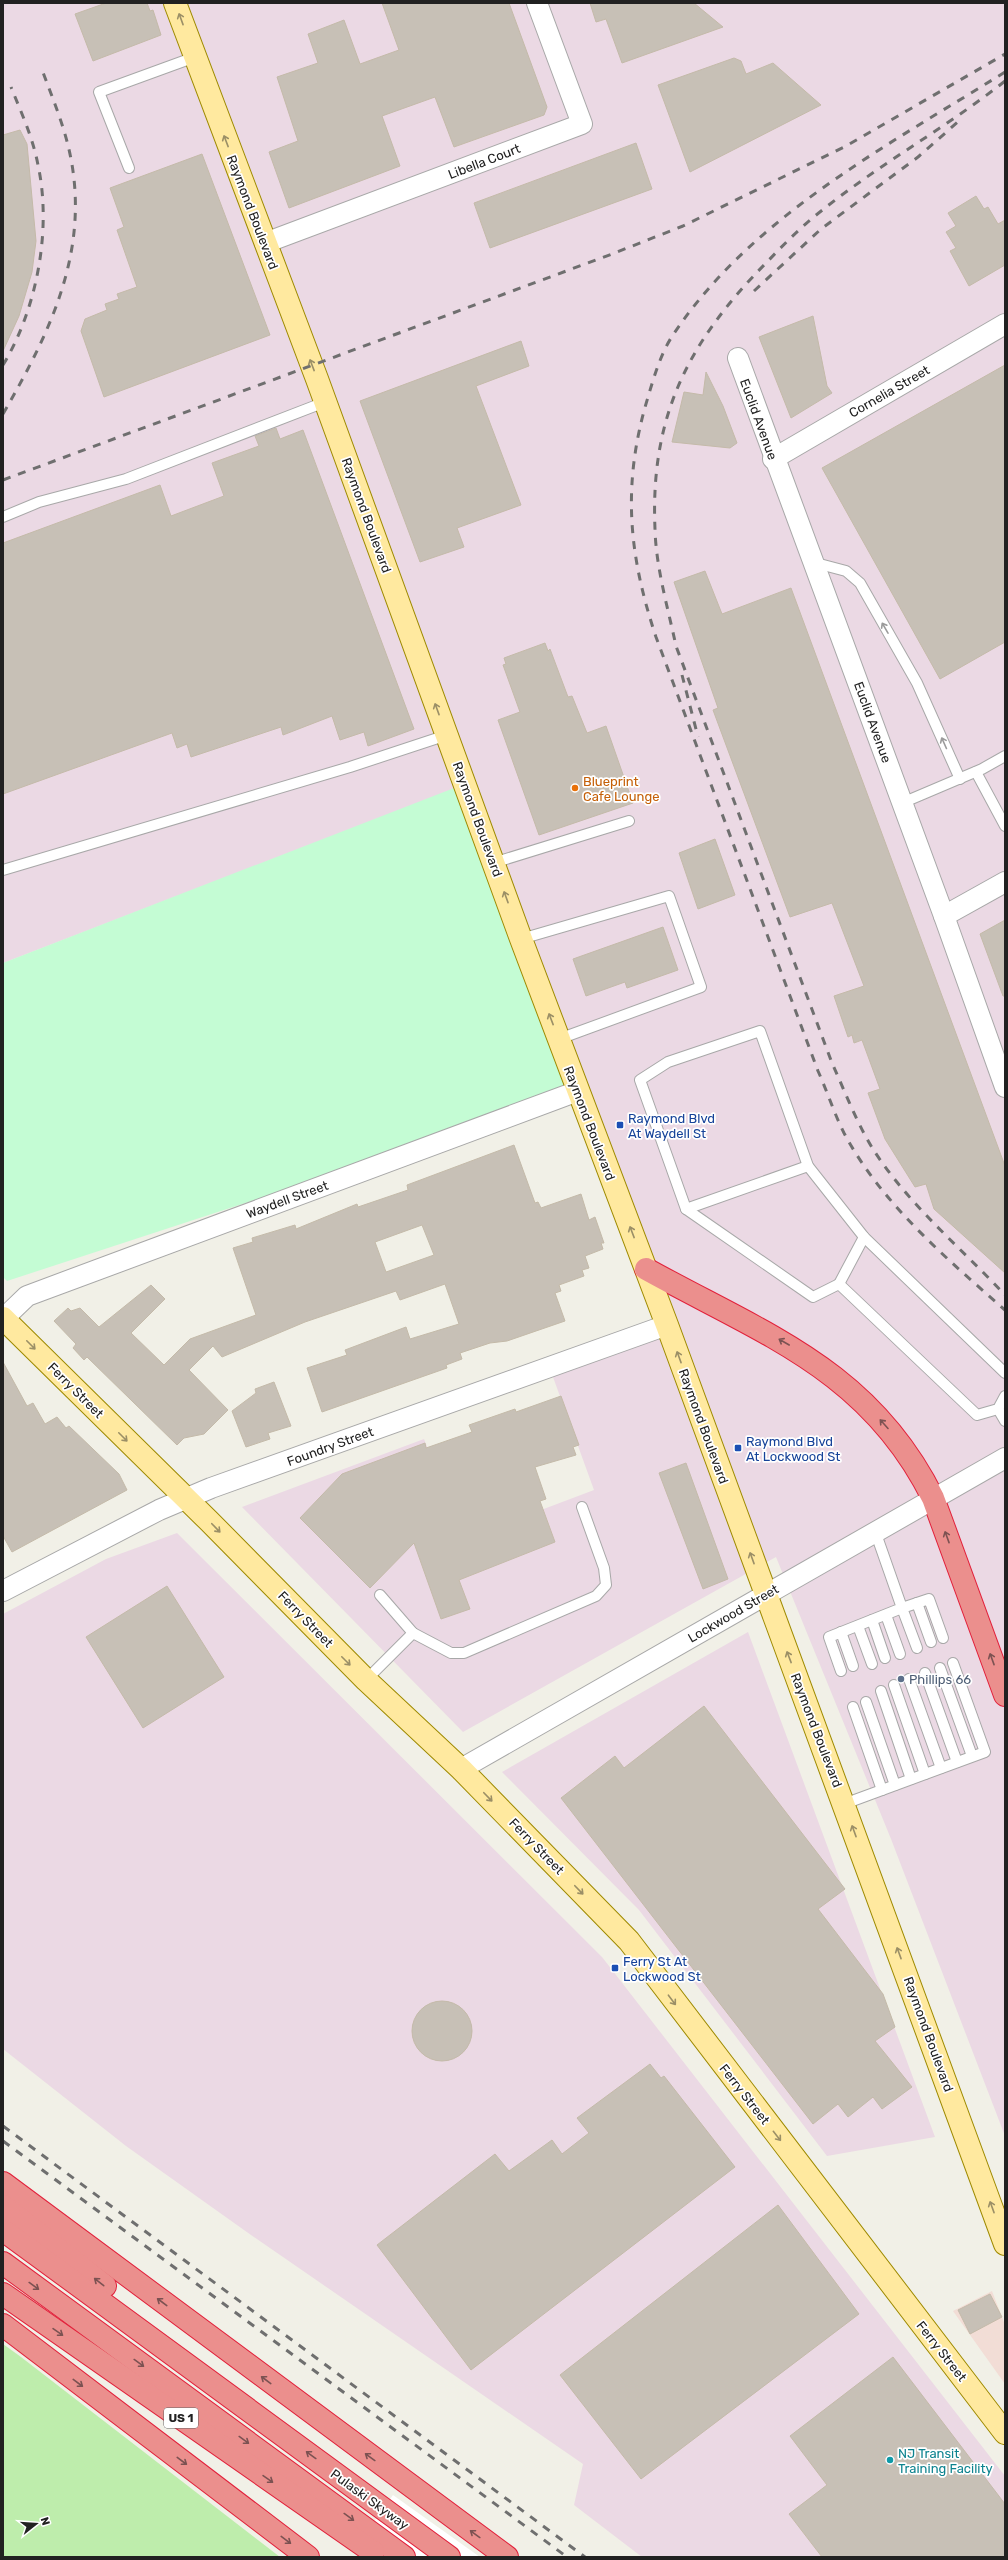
<svg xmlns="http://www.w3.org/2000/svg" width="1008" height="2560" viewBox="0 0 1008 2560" font-family="Rubik,sans-serif">
<rect width="100%" height="100%" fill="#f1f0e7"/>
<polygon fill="#f2ddd6" points="992,2291 1005,2325 1005,2384 953,2311"/>
<g fill="#ebd9e4">
<polygon points="3,3 1005,3 1005,2136 891,1839 776,1557 463,1732 242,1507 424,1439 464,1539 594,1490 549,1366 661,1325 467,784 3,963"/>
<polygon points="177,1533 602,1957 1005,2476 1005,2557 642,2557 574,2505 583,2464 251,2235 126,2146 3,2049 3,1614 106,1559"/>
<polygon points="748,1632 935,2137 827,2156 639,1910 502,1772"/>
</g>
<polygon fill="#beedac" points="3,2344 21,2357 280,2557 3,2557"/>
<polygon fill="#c4fcd4" points="467,783 576,1095 7,1281 3,1277 3,963"/>
<polygon fill="#fff" points="393,2495 480,2557 361,2557 353,2551"/>
<g fill="#c7c0b6" stroke="#c4baa9" fill-rule="evenodd">
<polygon points="106,3 147,3 150,11 153,10 161,35 93,61 75,14"/>
<polygon points="382,3 509,3 547,107 544,115 454,147 435,97 382,116 400,166 289,208 269,152 298,141 277,77 318,63 308,34 344,20 360,64 399,50"/>
<polygon points="590,3 694,3 723,27 622,63 606,19 596,22"/>
<polygon points="734,58 741,61 746,74 773,63 821,105 690,172 658,85"/>
<polygon points="20,130 27,144 36,241 32,272 19,316 3,351 3,135"/>
<polygon points="636,143 652,189 490,248 474,203"/>
<polygon points="202,154 270,335 104,397 81,331 85,319 107,310 105,304 119,299 117,294 137,287 117,230 124,227 110,188"/>
<polygon points="976,196 984,209 988,207 998,224 1005,220 1005,265 969,286 950,251 956,248 946,232 956,226 948,213"/>
<polygon points="813,316 827,386 832,393 791,418 759,337"/>
<polygon points="521,341 529,366 476,386 521,505 457,528 464,547 420,562 360,401"/>
<polygon points="1005,365 1005,642 940,679 822,468"/>
<polygon points="706,372 723,406 737,443 730,448 672,442 684,392 703,395"/>
<polygon points="276,428 280,439 303,430 414,729 368,746 364,732 340,740 332,716 283,735 281,727 191,757 187,744 177,748 172,733 3,794 3,543 160,485 171,516 224,496 212,463 259,446 255,436"/>
<polygon points="705,571 722,614 791,588 1005,1166 1005,1273 934,1209 926,1184 915,1187 885,1139 868,1093 880,1089 862,1040 854,1043 852,1035 848,1037 834,996 864,986 832,903 790,917 713,710 718,708 674,582"/>
<polygon points="545,643 548,651 550,649 568,697 572,696 587,733 606,726 633,803 539,835 498,720 520,712 503,665 506,664 504,658"/>
<polygon points="715,839 735,895 698,909 679,853"/>
<polygon points="1005,920 1005,996 1003,996 980,934"/>
<polygon points="663,927 678,970 627,988 625,982 586,996 573,959"/>
<path d="M514,1145L535,1203L538,1202L541,1208L581,1194L589,1220L595,1217L604,1243H601L603,1249L585,1256L589,1268L582,1270L584,1276L559,1285L561,1291L555,1293L565,1321L507,1341L490,1343L460,1353L462,1359L446,1365L447,1368L322,1412L307,1368L347,1355L345,1350L406,1327L410,1339L459,1324L445,1284L400,1300L396,1291L305,1322L222,1357L213,1346L189,1370L228,1410L204,1434L184,1438L177,1445L87,1357L84,1360L73,1348L76,1344L54,1321L68,1308L71,1311L80,1308L99,1327L151,1285L165,1299L131,1333L164,1365L190,1339L256,1315L233,1248L253,1242L252,1238L295,1225L296,1229L357,1204L358,1207L408,1190L407,1185ZM422,1225L434,1255L386,1272L375,1242Z"/>
<polygon points="3,1362 27,1406 33,1403 45,1424 57,1417 66,1428 69,1426 119,1474 127,1490 12,1552 3,1536"/>
<polygon points="274,1382 291,1426 268,1433 270,1439 246,1447 232,1411 256,1393 255,1389"/>
<polygon points="561,1396 579,1445 573,1447 576,1455 535,1467 546,1499 540,1501 555,1542 459,1580 470,1609 441,1619 414,1543 370,1588 300,1518 342,1474 425,1443 426,1448 472,1432 469,1425 515,1409 516,1412"/>
<polygon points="686,1463 728,1579 703,1589 659,1473"/>
<polygon points="167,1586 224,1677 143,1728 86,1637"/>
<polygon points="704,1706 845,1889 818,1909 883,1994 895,2027 875,2041 912,2087 882,2109 873,2097 848,2117 838,2104 813,2124 561,1798 615,1756 624,1768"/>
<circle cx="442" cy="2031" r="30"/>
<polygon points="650,2064 661,2078 664,2076 735,2167 471,2370 377,2245 495,2154 509,2171 552,2140 562,2154 589,2133 577,2118"/>
<polygon points="778,2205 859,2314 641,2479 560,2375"/>
<polygon points="990,2294 1002,2317 970,2334 958,2310"/>
<polygon points="893,2357 1005,2504 1005,2557 822,2557 789,2514 827,2485 790,2436"/>
</g>
<g fill="none" stroke-linecap="round" stroke-linejoin="round">
<g stroke="#a8a8a8" stroke-width="12">
<g id="service">
<polyline points="129,168 99,92 195,57"/>
<polyline points="3,517 39,502 126,479 325,402"/>
<polyline points="812,562 846,571 860,583 917,683 960,779"/>
<polyline points="976,772 1005,826"/>
<polyline points="902,803 982,769 1005,756"/>
<polyline points="493,863 629,821"/>
<polyline points="3,870 350,767 447,735"/>
<polyline points="521,939 669,896 701,987 559,1039"/>
<polyline points="686,1209 808,1166"/>
<polyline points="839,1284 864,1237"/>
<polyline points="1005,1373 864,1237 808,1166 760,1031 668,1062 640,1080 686,1209 813,1297 839,1284 977,1415 998,1409 1005,1396"/>
<polyline points="998,1409 1005,1421"/>
<polyline points="380,1595 413,1633"/>
<polyline points="917,1603 931,1642"/>
<polyline points="886,1615 900,1654"/>
<polyline points="872,1620 885,1658"/>
<polyline points="858,1626 872,1664"/>
<polyline points="841,1632 853,1666"/>
<polyline points="917,1648 902,1608 929,1599 943,1638"/>
<polyline points="940,1668 972,1756"/>
<polyline points="841,1671 829,1637 902,1608 875,1531"/>
<polyline points="925,1673 957,1762"/>
<polyline points="909,1679 941,1768"/>
<polyline points="366,1680 413,1633 451,1653 464,1653 596,1596 606,1585 604,1568 582,1507"/>
<polyline points="894,1685 925,1774"/>
<polyline points="881,1691 911,1779"/>
<polyline points="866,1702 895,1785"/>
<polyline points="853,1707 882,1790"/>
<polyline points="844,1804 985,1752 953,1663"/>
</g>
</g>
<g stroke="#a8a8a8" stroke-width="22">
<g id="minor">
<polyline points="265,243 582,124 537,3"/>
<polyline points="738,358 944,916 1005,1087"/>
<polyline points="773,459 1005,324"/>
<polyline points="944,916 1005,882"/>
<polyline points="3,1319 27,1296 578,1091"/>
<polyline points="3,1591 159,1510 211,1488 667,1325"/>
<polyline points="461,1769 1005,1458"/>
</g>
</g>
<g stroke="#9e8a00" stroke-width="24">
<g id="primary">
<polyline points="175,3 317,379 521,939 667,1325 1005,2244"/>
<polyline points="3,1318 209,1521 366,1680 461,1769 629,1941 1005,2433"/>
</g>
</g>
<g stroke="#e2213b" stroke-width="24">
<g id="motorway">
<path d="M646,1269C763,1334 869,1369 933,1498L1005,1695"/>
<polyline points="3,2183 507,2557"/>
<polyline points="3,2206 105,2286"/>
<polyline points="3,2230 449,2557"/>
<polyline points="3,2263 404,2557"/>
<polyline points="3,2294 373,2552"/>
<polyline points="3,2325 308,2557"/>
</g>
</g>
<use href="#service" stroke="#fff" stroke-width="10"/>
<use href="#minor" stroke="#fff" stroke-width="20"/>
<use href="#primary" stroke="#ffe99f" stroke-width="22"/>
<use href="#motorway" stroke="#eb8f8d" stroke-width="22"/>
<g stroke="#6f6f6f" stroke-width="3" stroke-dasharray="8 8" stroke-linecap="butt">
<path d="M1005,72C887,146 749,218 671,338C660,356 654,377 648,397C622,483 628,553 656,637L818,1071C827,1091 834,1113 844,1133C881,1203 947,1259 1005,1310"/>
<path d="M1005,81C947,127 883,162 825,208C804,224 785,243 767,262C689,341 650,415 655,529C656,568 668,608 676,646L832,1063C847,1096 860,1132 881,1161C916,1211 964,1251 1005,1295"/>
<polyline points="754,291 821,229 918,157 960,120"/>
<path d="M3,365C37,309 52,229 38,165C33,138 21,112 11,87"/>
<path d="M3,414C49,334 89,254 71,159C65,127 52,97 41,67"/>
<polyline points="3,480 612,254 683,226 846,146 1005,54"/>
<polyline points="682,675 698,737"/>
<polyline points="3,2126 585,2557"/>
<polyline points="3,2141 567,2557"/>
</g>
</g>
<defs><path id="oneway-shaft" d="M-6 0H5M1.5-3L5.5 0L1.5 3" fill="none" stroke-width="1.6" stroke-linecap="round" stroke-linejoin="round"/></defs>
<g stroke="#9b8f66">
<use href="#oneway-shaft" transform="translate(181 19) rotate(-110)"/>
<use href="#oneway-shaft" transform="translate(226 141) rotate(-111)"/>
<use href="#oneway-shaft" transform="translate(312 365) rotate(-111)"/>
<use href="#oneway-shaft" transform="translate(437 709) rotate(-110)"/>
<use href="#oneway-shaft" transform="translate(506 897) rotate(-110)"/>
<use href="#oneway-shaft" transform="translate(551 1019) rotate(-111)"/>
<use href="#oneway-shaft" transform="translate(632 1232) rotate(-111)"/>
<use href="#oneway-shaft" transform="translate(31 1345) rotate(45)"/>
<use href="#oneway-shaft" transform="translate(679 1357) rotate(-110)"/>
<use href="#oneway-shaft" transform="translate(123 1437) rotate(45)"/>
<use href="#oneway-shaft" transform="translate(216 1528) rotate(46)"/>
<use href="#oneway-shaft" transform="translate(752 1558) rotate(-110)"/>
<use href="#oneway-shaft" transform="translate(789 1657) rotate(-111)"/>
<use href="#oneway-shaft" transform="translate(346 1661) rotate(45)"/>
<use href="#oneway-shaft" transform="translate(488 1797) rotate(46)"/>
<use href="#oneway-shaft" transform="translate(854 1831) rotate(-110)"/>
<use href="#oneway-shaft" transform="translate(579 1890) rotate(46)"/>
<use href="#oneway-shaft" transform="translate(899 1953) rotate(-110)"/>
<use href="#oneway-shaft" transform="translate(672 2000) rotate(53)"/>
<use href="#oneway-shaft" transform="translate(777 2136) rotate(52)"/>
<use href="#oneway-shaft" transform="translate(992 2207) rotate(-110)"/>
</g>
<g stroke="#9b9b9b">
<use href="#oneway-shaft" transform="translate(885 628) rotate(-120)"/>
<use href="#oneway-shaft" transform="translate(944 743) rotate(-114)"/>
</g>
<g stroke="#7c5252">
<use href="#oneway-shaft" transform="translate(784 1342) rotate(-150)"/>
<use href="#oneway-shaft" transform="translate(884 1424) rotate(-132)"/>
<use href="#oneway-shaft" transform="translate(947 1537) rotate(-110)"/>
<use href="#oneway-shaft" transform="translate(992 1659) rotate(-110)"/>
<use href="#oneway-shaft" transform="translate(99 2282) rotate(-142)"/>
<use href="#oneway-shaft" transform="translate(34 2286) rotate(36)"/>
<use href="#oneway-shaft" transform="translate(162 2302) rotate(-143)"/>
<use href="#oneway-shaft" transform="translate(58 2332) rotate(35)"/>
<use href="#oneway-shaft" transform="translate(139 2363) rotate(36)"/>
<use href="#oneway-shaft" transform="translate(266 2380) rotate(-143)"/>
<use href="#oneway-shaft" transform="translate(78 2383) rotate(37)"/>
<use href="#oneway-shaft" transform="translate(244 2440) rotate(36)"/>
<use href="#oneway-shaft" transform="translate(311 2455) rotate(-144)"/>
<use href="#oneway-shaft" transform="translate(370 2457) rotate(-144)"/>
<use href="#oneway-shaft" transform="translate(182 2461) rotate(37)"/>
<use href="#oneway-shaft" transform="translate(268 2479) rotate(35)"/>
<use href="#oneway-shaft" transform="translate(349 2517) rotate(36)"/>
<use href="#oneway-shaft" transform="translate(475 2534) rotate(-144)"/>
<use href="#oneway-shaft" transform="translate(286 2540) rotate(37)"/>
</g>
<circle fill="#e8710a" stroke="#fff" stroke-width="1.5" cx="575" cy="788" r="4"/>
<g fill="#1a4fb4" stroke="#fff" stroke-width="1.5">
<rect x="616" y="1121" width="8" height="8" rx="2"/>
<rect x="734" y="1444" width="8" height="8" rx="2"/>
<rect x="611" y="1964" width="8" height="8" rx="2"/>
</g>
<circle fill="#5c6f8a" stroke="#fff" stroke-width="1.5" cx="901" cy="1679" r="4"/>
<circle fill="#0f9aa8" stroke="#fff" stroke-width="1.5" cx="890" cy="2460" r="4"/>
<g text-anchor="middle" stroke-width="3.5" stroke-linejoin="round" paint-order="stroke">
<rect fill="#fff" stroke="#646464" stroke-width="1" x="164" y="2408" width="34" height="20" rx="3"/>
<g font-size="12" font-weight="bold" fill="#212121">
<text x="181" y="2422">US 1</text>
</g>
<g font-size="13" fill="#212121" stroke="#fff">
<text transform="translate(484 161) rotate(-21)" y="5">Libella Court</text>
<text transform="translate(253 212) rotate(69)" y="5">Raymond Boulevard</text>
<text transform="translate(889 391) rotate(-30)" y="5">Cornelia Street</text>
<text transform="translate(759 419) rotate(70)" y="5">Euclid Avenue</text>
<text transform="translate(367 515) rotate(70)" y="5">Raymond Boulevard</text>
<text transform="translate(873 722) rotate(70)" y="5">Euclid Avenue</text>
<text transform="translate(478 819) rotate(70)" y="5">Raymond Boulevard</text>
<text transform="translate(590 1123) rotate(69)" y="5">Raymond Boulevard</text>
<text transform="translate(287 1199) rotate(-20)" y="5">Waydell Street</text>
<text transform="translate(76 1390) rotate(45)" y="5">Ferry Street</text>
<text transform="translate(704 1426) rotate(70)" y="5">Raymond Boulevard</text>
<text transform="translate(330 1446) rotate(-20)" y="5">Foundry Street</text>
<text transform="translate(733 1613) rotate(-30)" y="5">Lockwood Street</text>
<text transform="translate(306 1619) rotate(46)" y="5">Ferry Street</text>
<text transform="translate(817 1730) rotate(69)" y="5">Raymond Boulevard</text>
<text transform="translate(537 1846) rotate(46)" y="5">Ferry Street</text>
<text transform="translate(929 2034) rotate(70)" y="5">Raymond Boulevard</text>
<text transform="translate(745 2094) rotate(52)" y="5">Ferry Street</text>
<text transform="translate(942 2351) rotate(52)" y="5">Ferry Street</text>
<text transform="translate(370 2499) rotate(36)" y="5">Pulaski Skyway</text>
</g>
<g font-size="13" fill="#c56008" stroke="#fff" text-anchor="start">
<text x="583" y="786">Blueprint<tspan x="583" dy="15">Cafe Lounge</tspan></text>
</g>
<g font-size="13" fill="#164399" stroke="#fff" text-anchor="start">
<text x="628" y="1123">Raymond Blvd<tspan x="628" dy="15">At Waydell St</tspan></text>
<text x="746" y="1446">Raymond Blvd<tspan x="746" dy="15">At Lockwood St</tspan></text>
<text x="623" y="1966">Ferry St At<tspan x="623" dy="15">Lockwood St</tspan></text>
</g>
<g font-size="13" fill="#4e5e75" stroke="#fff" text-anchor="start">
<text x="909" y="1684">Phillips 66</text>
</g>
<g font-size="13" fill="#0d838f" stroke="#fff" text-anchor="start">
<text x="898" y="2458">NJ Transit<tspan x="898" dy="15">Training Facility</tspan></text>
</g>
</g>
<rect width="1008" height="2560" fill="none" stroke="#212121" stroke-width="8"/>
<g transform="translate(36 2524) rotate(73)" stroke="#ffffff" stroke-width="3" paint-order="stroke">
<path d="M0-3L7 15L0 10L-7 15Z" fill="#212121"/>
<text y="-6" font-size="11" font-weight="bold" text-anchor="middle" fill="#212121">N</text>
</g>
</svg>
